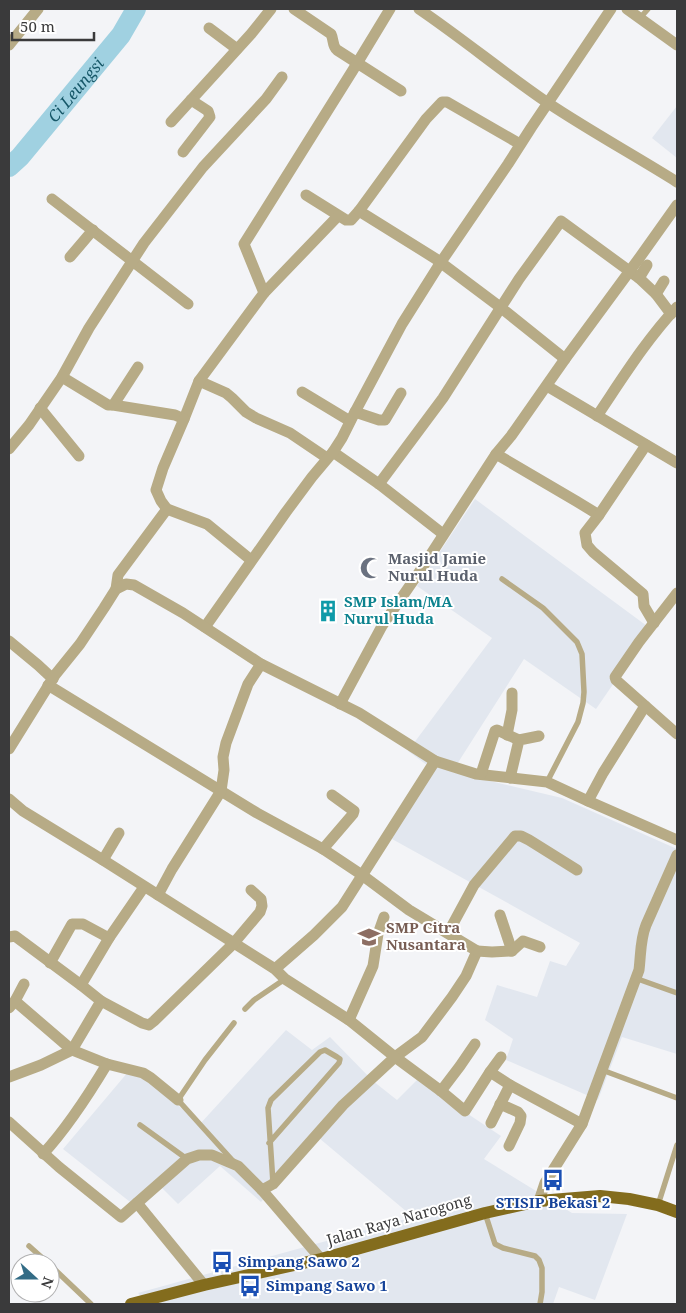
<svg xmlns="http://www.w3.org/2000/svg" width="686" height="1313" viewBox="0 0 686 1313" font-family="'Noto Serif',serif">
<rect width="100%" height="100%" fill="#f3f4f7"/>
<g fill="#e2e7ef">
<polygon points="677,106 677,158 652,138"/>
<polygon points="475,499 651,629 596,709 524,659 452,772 562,798 677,849 677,1054 622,1037 598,1100 506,1060 513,1039 485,1020 497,985 537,997 550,961 566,966 580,943 392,839 431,768 408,751 492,638 417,586"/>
<polygon points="286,1030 312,1050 330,1037 373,1081 397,1100 417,1080 501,1136 484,1159 572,1213 627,1214 595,1300 559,1287 553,1304 149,1304 138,1293 413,1217 319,1138 261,1202 220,1166 178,1204 162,1188 139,1209 63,1149 128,1072 145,1077 200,1124"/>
</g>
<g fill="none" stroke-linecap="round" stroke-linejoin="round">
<path stroke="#a0d1e1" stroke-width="20" id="s1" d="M9,167L20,157L121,35L136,9"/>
<g stroke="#b7ab86" stroke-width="5.5">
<polyline points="640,18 648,9"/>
<polyline points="502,579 543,608 577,642 582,654 584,692 583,703 578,722 547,782"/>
<polyline points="635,978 677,993"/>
<polyline points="245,1009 254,1000 285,979"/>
<polyline points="602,1070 677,1098"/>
<polyline points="140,1125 187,1159"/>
<polyline points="269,1143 339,1063 340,1059 337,1057 325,1050 320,1052 271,1100 268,1108 273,1183"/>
<polyline points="233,1161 178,1100 205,1060 234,1023"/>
<polyline points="658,1205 677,1145"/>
<polyline points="485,1213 495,1244 503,1248 535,1256 539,1260 542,1268 542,1292 540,1304"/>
<polyline points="29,1246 48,1263"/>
<polyline points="50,1265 91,1304"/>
</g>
<g stroke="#b7ab86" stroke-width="11">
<path d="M294,9L331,34C334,40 332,46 337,50L401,91"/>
<path d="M419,9C463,39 504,73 548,103C590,131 634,155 677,182"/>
<polyline points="627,9 677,45"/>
<polyline points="209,28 237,49"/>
<polyline points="9,45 38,9"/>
<polyline points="171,122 251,34 271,9"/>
<polyline points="183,152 210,117 208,111 191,100"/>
<polyline points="306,195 346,220 351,220 359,211 436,259 500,307 565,359"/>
<polyline points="52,199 188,304"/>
<polyline points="359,211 426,119 442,102 447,102 520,144"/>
<polyline points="70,257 93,230"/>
<polyline points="639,278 647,265"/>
<polyline points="264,293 338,216"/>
<polyline points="656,294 671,314"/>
<polyline points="62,377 108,405 111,405 114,404 138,367"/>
<polyline points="199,381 226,393 232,398 246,412 256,418 290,433 327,458"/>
<polyline points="547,386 677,463"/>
<polyline points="302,392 350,421"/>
<polyline points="113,405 175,415 184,419 199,381 264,293 244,244 353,70 390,9"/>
<polyline points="40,408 79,456"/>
<polyline points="355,412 379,420 385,420 401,393"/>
<path d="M597,416C622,379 646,340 677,307"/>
<polyline points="184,419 163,468 156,490 161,501 167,509 207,524 251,560"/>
<polyline points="9,449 29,425 62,377 89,328 144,243 203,167 266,99 282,77"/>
<polyline points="333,452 379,484 443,534"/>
<polyline points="496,454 576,501 599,515 585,533 587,545 593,552 643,594 644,606 654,623"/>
<polyline points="379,484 443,398 519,279 561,221 639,278 656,294 664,281"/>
<polyline points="599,515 646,445"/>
<polyline points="116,589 118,575 167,509"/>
<polyline points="677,593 639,642 615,677 616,680 677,734"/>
<polyline points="205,627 286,512 312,477 333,452 342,438 355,412 402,324 441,262 508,164 531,128 611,9"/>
<polyline points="9,641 38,665 53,679"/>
<polyline points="48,685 257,813 323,849 362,875 409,910 477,951 466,976 452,997 422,1037 395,1057 441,1091 465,1111 490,1072"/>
<polyline points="340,704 382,626 422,568 496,454 511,436 565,359 640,257 677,205"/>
<polyline points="507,735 512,710 512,693"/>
<polyline points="9,749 55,675 80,644 104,608 116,589 126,584 134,585 183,613 261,664 359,713 435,761 476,774 547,782 588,801 677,840"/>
<polyline points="481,774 495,731 497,730 519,740"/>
<polyline points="510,778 519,740 539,736"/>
<polyline points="9,799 23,811 103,860 275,969 285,979 349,1020 395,1057 343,1105 273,1184 262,1190 321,1259"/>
<polyline points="588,801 603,773 645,706"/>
<polyline points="323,849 353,814 354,811 332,795"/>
<polyline points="103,860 119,833"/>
<polyline points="158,895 172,869 221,791 224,770 223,757 226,743 248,684 261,664"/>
<polyline points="500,915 512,951"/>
<polyline points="448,933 474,885 515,836 521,836 529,840 577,870"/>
<polyline points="9,937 15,936 81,985"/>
<polyline points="477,951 492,952 512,951 523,941 540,947"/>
<polyline points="50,963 72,924 83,924 109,938"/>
<polyline points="275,969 314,935 342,907 435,761"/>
<polyline points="15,1001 72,1050 107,1064 143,1073 151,1078 178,1100"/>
<polyline points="101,1001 142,1023 149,1025 154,1021 233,944 260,912 262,906 261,899 251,890"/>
<polyline points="9,1008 15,1001 24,984"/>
<polyline points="349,1020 373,966 378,934 384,917"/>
<polyline points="501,1057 490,1072 510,1085"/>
<polyline points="9,1077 41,1065 72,1050 101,1001 81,985 109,938 144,887"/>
<polyline points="441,1091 460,1066 475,1044"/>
<polyline points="500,1104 518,1112 521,1116 520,1123 509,1146"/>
<polyline points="9,1122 59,1167 121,1217 187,1159 199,1155 212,1155 238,1166 262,1190"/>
<polyline points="491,1123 510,1085 582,1124"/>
<path d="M43,1154C67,1128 89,1094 107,1064"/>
<path d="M539,1201L545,1183L582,1124L639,970C641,954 640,940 646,925L677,855"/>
<polyline points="137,1203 204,1285"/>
</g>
<polyline stroke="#836c1d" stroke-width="12" points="131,1304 204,1285 321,1259 485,1213 539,1201 600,1196 629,1199 658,1205 677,1212"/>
</g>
<defs>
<g id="mosque-bare" transform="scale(1.725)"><path d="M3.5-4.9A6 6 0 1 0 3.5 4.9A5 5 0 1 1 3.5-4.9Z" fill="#6b7280" stroke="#fff" stroke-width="2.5" paint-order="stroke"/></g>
<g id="building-bare" transform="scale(1.725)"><path d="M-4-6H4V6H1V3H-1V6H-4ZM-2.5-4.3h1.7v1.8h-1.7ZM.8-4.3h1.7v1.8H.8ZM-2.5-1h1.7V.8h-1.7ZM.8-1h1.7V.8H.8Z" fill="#0f9aa8" stroke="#fff" stroke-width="2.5" paint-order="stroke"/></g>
<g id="school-bare" transform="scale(1.725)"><path d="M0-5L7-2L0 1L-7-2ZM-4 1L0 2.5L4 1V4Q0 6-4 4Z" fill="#8d6e63" stroke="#fff" stroke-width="2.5" paint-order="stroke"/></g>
<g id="bus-bare" transform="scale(1.725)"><path d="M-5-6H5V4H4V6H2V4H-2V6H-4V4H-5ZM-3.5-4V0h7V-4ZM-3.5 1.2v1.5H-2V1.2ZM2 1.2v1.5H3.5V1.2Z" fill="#1a4fb4" stroke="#fff" stroke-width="2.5" paint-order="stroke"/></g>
</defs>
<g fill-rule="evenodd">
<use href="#mosque-bare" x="371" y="568"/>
<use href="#building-bare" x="328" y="611"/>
<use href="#school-bare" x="369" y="937"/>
<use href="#bus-bare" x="553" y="1180"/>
<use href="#bus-bare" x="222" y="1262"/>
<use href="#bus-bare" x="250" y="1286"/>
</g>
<g text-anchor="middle" stroke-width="4" stroke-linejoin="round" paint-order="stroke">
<g font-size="15" font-weight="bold" fill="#5b616d" stroke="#fff" text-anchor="start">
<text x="388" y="564">Masjid Jamie<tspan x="388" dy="17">Nurul Huda</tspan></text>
</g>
<g font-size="15" font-weight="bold" fill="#0d838f" stroke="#fff" text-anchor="start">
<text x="344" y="607">SMP Islam/MA<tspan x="344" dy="17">Nurul Huda</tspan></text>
</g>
<g font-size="15" font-weight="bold" fill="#785e54" stroke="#fff" text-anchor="start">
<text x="386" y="933">SMP Citra<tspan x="386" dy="17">Nusantara</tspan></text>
</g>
<g font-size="15" font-weight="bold" fill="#164399" stroke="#fff" text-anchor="start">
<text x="553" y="1208" text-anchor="middle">STISIP Bekasi 2</text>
<text x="238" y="1267">Simpang Sawo 2</text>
<text x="266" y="1291">Simpang Sawo 1</text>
</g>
<g font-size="15" fill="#3a3a3b" stroke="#fff">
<text transform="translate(399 1220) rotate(-16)" y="5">Jalan Raya Narogong</text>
</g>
<g font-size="16" font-style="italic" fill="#165768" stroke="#fff">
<text dy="6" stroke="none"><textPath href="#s1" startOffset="102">Ci Leungsi</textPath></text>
</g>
</g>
<rect width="686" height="1313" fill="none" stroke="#3a3a3b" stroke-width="20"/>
<g transform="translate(35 1278) rotate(111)"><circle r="24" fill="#ffffff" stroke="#b0b0b1"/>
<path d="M0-4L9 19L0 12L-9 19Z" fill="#336c86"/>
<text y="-8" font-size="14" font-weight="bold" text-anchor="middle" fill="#3a3a3b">N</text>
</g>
<path d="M12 32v8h82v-8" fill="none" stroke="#3a3a3b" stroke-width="2.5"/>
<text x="20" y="32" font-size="15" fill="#3a3a3b" stroke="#ffffff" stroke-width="4" paint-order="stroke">50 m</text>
</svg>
